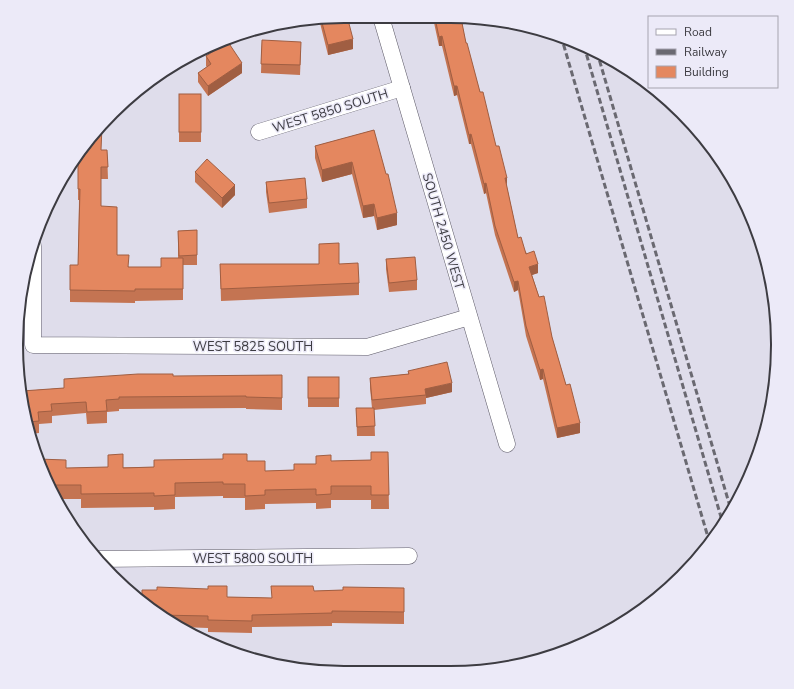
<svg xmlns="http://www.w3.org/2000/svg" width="794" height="689" viewBox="0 0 794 689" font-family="'Nunito Sans',sans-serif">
<rect width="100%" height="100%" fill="#dfddeb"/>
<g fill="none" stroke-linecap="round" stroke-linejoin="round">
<g stroke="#5e5b68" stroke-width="17">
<g id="street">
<polyline points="381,17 507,444"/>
<polyline points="259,132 402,88"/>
<polyline points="33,246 33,345 367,347 469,317"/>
<polyline points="96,559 409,556"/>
</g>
</g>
<use href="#street" stroke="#fff" stroke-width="16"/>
<g stroke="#6a6971" stroke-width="3" stroke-dasharray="6 3" stroke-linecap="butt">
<polyline points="561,36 710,544"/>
<polyline points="584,46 723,524"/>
<polyline points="597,52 731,510"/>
</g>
</g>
<g fill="#c47452">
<polygon points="344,16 353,49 328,55 319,19"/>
<polygon points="433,18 461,18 466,43 507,187 518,238 538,273 532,275 552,337 580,433 557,438 543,379 540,380 526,336 518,290 514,292 495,235 486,193 484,194 471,144 469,144 457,95 454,96 442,46 439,46"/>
<polygon points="262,40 301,51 300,75 261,73"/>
<polygon points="206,56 242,73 208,96 198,82 198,73 207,67 206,66"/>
<rect x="179" y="94" width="22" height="48"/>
<polygon points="374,130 397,225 377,230 374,216 363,218 352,174 322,182 315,158 315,146"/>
<polygon points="101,150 107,150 108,179 101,179 101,206 117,255 129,267 161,267 178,258 178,231 197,230 197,265 183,265 183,300 135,301 135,303 70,302 70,265 78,265 79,200 78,200 78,155"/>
<polygon points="195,172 235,195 222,208 195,182"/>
<polygon points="266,182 307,199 307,208 269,213 266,192"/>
<polygon points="319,244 359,283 359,295 221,301 220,264 319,264"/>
<polygon points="386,259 417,280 417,290 389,292 386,269"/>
<polygon points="408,371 452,392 426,398 426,404 374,410 375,436 357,436 356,408 372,408 370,388 370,378 408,374"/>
<polygon points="282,375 282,410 246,409 246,408 119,409 119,411 107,412 107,423 87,424 86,413 52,416 52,423 39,424 39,433 30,434 22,391 64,388 64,379"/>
<rect x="308" y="377" width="31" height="30"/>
<polygon points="388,452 389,509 371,509 371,500 331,500 331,508 316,509 316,503 265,504 265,509 245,510 245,498 223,498 223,496 175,497 175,509 154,510 154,507 81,508 81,499 55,499 38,459 66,468 154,467 247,461 265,471 294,470 316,464 331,461 371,460"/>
<polygon points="404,588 404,624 332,623 332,626 252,627 252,633 208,632 208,628 180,627 162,618 142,600 227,597 271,598 314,591"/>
</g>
<g fill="#a05e42">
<polygon points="442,36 442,46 439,46 439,37"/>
<polygon points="353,39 353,49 328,55 328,45"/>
<polygon points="242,63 242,73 208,96 208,86"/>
<polygon points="454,86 457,86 457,95 454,96"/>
<polygon points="471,134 471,144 469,144 469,135"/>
<polygon points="352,162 352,174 322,182 322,170"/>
<polygon points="505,178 507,178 507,187"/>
<polygon points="486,183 486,193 484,194 484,184"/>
<polygon points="235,185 235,195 222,208 222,198"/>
<polygon points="374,204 374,216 363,218 363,206"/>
<polygon points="397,213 397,225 377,230 377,218"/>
<polygon points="538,264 538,273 529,276 529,267"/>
<polygon points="518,281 518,290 514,292 514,282"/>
<polygon points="543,369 543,379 540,380 540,370"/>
<polygon points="452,383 452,392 426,398 426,395 425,389"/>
<polygon points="580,423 580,433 557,438 557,428"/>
</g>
<g fill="#e4875f" stroke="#a05e42">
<polygon points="344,16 347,16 353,39 328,45 321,19"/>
<polygon points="435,18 461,18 466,43 467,43 480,92 483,92 496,146 499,146 507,178 505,178 518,238 521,237 526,254 534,251 538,264 529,267 539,297 544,296 552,337 566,385 570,384 580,423 557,428 543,369 540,370 526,326 518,281 514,282 495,226 486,183 484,184 471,134 469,135 457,86 454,86 442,36 439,37"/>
<polygon points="262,40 301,42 300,65 261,64"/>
<polygon points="228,42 242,63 208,86 198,73 211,64 206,56"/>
<rect x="179" y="94" width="22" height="38"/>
<polygon points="102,126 101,150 107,150 108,167 101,167 101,206 117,207 117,255 129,255 128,267 161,267 161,258 183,258 183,289 135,289 135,291 70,290 70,265 78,265 80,189 78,189 78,154 84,145"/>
<polygon points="374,130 386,174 388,174 397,213 377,218 374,204 363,206 352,162 322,170 315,146"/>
<polygon points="207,159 235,185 222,198 195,172"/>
<polygon points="305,178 307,199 269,203 266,182"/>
<polygon points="197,230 197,255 179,256 178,231"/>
<polygon points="339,243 339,264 358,263 359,283 221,289 220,264 319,264 319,244"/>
<polygon points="415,257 417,280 389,283 386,259"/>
<polygon points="447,362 452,383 425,389 426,395 372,400 370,378 409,374 408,371"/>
<polygon points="138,374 173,374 173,376 282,375 282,398 246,397 246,396 119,397 119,399 106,400 107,411 87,412 86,402 51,404 52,411 38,412 39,421 28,422 22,391 64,388 64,379"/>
<rect x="308" y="377" width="31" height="21"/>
<polygon points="356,408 374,408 375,426 357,427"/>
<polygon points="371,452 388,452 389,495 371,495 371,486 331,486 331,494 316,495 316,489 265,490 265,495 245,496 245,484 223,484 223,482 175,483 175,495 154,496 154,493 81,494 81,485 49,485 38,459 66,460 66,468 108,467 108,455 123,454 123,468 154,467 154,460 223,459 223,454 247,454 247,461 265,461 265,471 294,470 294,464 316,464 316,456 331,455 331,461 371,460"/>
<polygon points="208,586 227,586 227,597 272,598 271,586 313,586 314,591 343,590 343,587 404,588 404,612 332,611 332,613 252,615 252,621 208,620 208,616 159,615 142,600 142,590 157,590 157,587 208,589"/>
<polygon points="320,671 341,671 341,673"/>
</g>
<g text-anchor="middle" stroke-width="3" stroke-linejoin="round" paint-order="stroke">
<g font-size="13" fill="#3d3c42" stroke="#eceaf8">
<text transform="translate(330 110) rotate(-17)" y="5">WEST 5850 SOUTH</text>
<text transform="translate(444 231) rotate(74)" y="5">SOUTH 2450 WEST</text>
<text x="253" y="351">WEST 5825 SOUTH</text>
<text x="253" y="563">WEST 5800 SOUTH</text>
</g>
</g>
<path d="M0 0H794V689H0ZM344 23H450A321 321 0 0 1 771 344V345A321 321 0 0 1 450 666H344A321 321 0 0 1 23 345V344A321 321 0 0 1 344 23Z" fill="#eceaf8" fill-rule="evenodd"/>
<path fill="none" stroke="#3d3c42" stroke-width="2" d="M344 23H450A321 321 0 0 1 771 344V345A321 321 0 0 1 450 666H344A321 321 0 0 1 23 345V344A321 321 0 0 1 344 23Z"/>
<rect x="648" y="16" width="130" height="72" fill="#eceaf8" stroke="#a6a4af"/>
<rect x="656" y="29" width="20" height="6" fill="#ffffff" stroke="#a6a4af"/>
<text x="684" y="36" font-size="12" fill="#3d3c42">Road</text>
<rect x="656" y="49" width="20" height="6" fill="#6a6971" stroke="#a6a4af"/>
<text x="684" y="56" font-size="12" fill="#3d3c42">Railway</text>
<rect x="656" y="66" width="20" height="12" fill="#e4875f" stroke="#a6a4af"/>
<text x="684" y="76" font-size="12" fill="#3d3c42">Building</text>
</svg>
